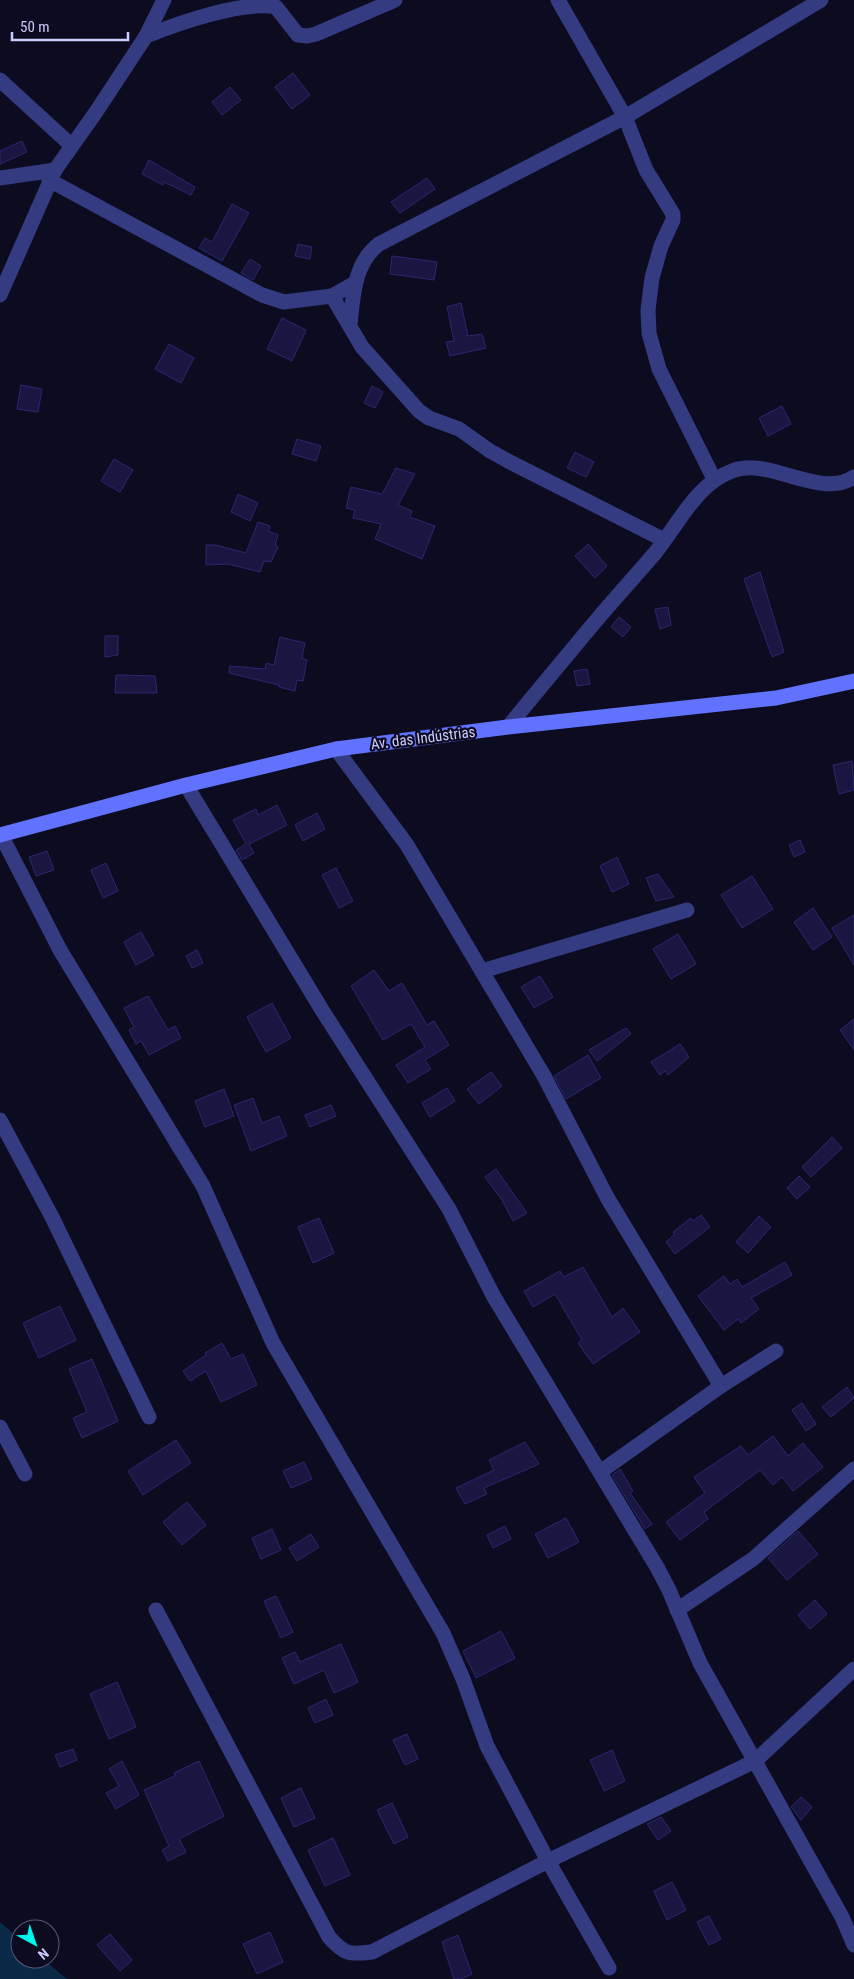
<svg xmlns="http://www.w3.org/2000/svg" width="854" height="1979" viewBox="0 0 854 1979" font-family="'Roboto Condensed',sans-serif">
<rect width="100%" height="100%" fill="#0c0b20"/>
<polygon fill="#092946" points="0,1922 20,1939 20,1959 43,1959 67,1979 0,1979"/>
<g fill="#191642" stroke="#2c276f">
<polygon points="293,73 310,95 292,109 275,87"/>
<polygon points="230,87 241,100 222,115 212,102"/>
<polygon points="22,141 27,152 0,164 0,151"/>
<polygon points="149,160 195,187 191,195 164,182 163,185 142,174"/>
<polygon points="427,178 435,189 400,213 391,202"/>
<polygon points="232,204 249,213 222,261 199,248 205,238 212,242"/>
<polygon points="298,244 312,247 310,259 295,256"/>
<polygon points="392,256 437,262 434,280 390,274"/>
<polygon points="250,259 261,266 253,280 241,273"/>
<polygon points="461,303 468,336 482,334 486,348 450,356 446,342 454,341 447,307"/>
<polygon points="282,318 306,330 292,361 267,349"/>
<polygon points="169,344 194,358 181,383 155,369"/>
<polygon points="21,385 42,389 38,412 17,409"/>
<polygon points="372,386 383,392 375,408 364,403"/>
<polygon points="782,406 791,424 768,436 759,418"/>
<polygon points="297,439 321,446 316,461 292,454"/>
<polygon points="575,452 594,462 586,477 567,468"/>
<polygon points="114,459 133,470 120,492 101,481"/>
<polygon points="396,468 415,474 398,505 412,511 410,517 435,526 422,559 375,539 381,524 353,518 355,510 346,508 351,487 382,494"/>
<polygon points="238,494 258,503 250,521 231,512"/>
<polygon points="258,522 270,526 268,531 278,535 275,545 278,547 271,562 264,561 260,572 228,564 206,565 206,545 216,545 246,553"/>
<polygon points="588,544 607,566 595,578 575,556"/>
<polygon points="760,572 784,652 772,657 744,579"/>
<polygon points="668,607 671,625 660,629 655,609"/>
<polygon points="619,617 631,627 623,637 611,627"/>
<polygon points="105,636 118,636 118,655 105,657"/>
<polygon points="280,637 305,643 302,658 307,660 303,681 297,680 295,691 279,687 279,685 229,673 230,666 265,669 266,663 274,665"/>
<polygon points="587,669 590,684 577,686 574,671"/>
<polygon points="116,675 155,676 157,693 115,693"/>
<polygon points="852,761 854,790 839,794 833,765"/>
<polygon points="277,805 287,825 249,844 254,853 242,860 236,850 246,844 233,820 256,809 258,815"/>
<polygon points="317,813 325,829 303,841 295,825"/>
<polygon points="800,840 805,852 794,857 789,845"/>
<polygon points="47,851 54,870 36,876 29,857"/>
<polygon points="617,857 629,884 612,892 600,866"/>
<polygon points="106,863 118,891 103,898 91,870"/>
<polygon points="336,868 353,901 339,908 322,875"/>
<polygon points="658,874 674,897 656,901 646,878"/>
<polygon points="752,876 773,909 742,928 721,895"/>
<polygon points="813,908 832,937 813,950 794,922"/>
<polygon points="854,915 854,965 832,928"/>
<polygon points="141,932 154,955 136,965 124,942"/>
<polygon points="678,934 696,964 671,979 653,949"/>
<polygon points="197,950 203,963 192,968 186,956"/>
<polygon points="374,970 389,991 402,983 427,1025 434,1021 449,1045 425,1060 431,1069 408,1083 396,1065 425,1047 411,1024 383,1040 351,986"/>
<polygon points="540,976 553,997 534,1008 521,987"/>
<polygon points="148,996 168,1030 175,1026 181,1038 149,1055 141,1041 136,1044 129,1030 134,1027 124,1008"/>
<polygon points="272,1003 291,1038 266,1052 247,1017"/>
<polygon points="854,1019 854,1050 840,1030"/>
<polygon points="626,1028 631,1034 597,1061 589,1050"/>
<polygon points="680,1044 689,1057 668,1075 665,1071 660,1075 651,1062"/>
<polygon points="588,1055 601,1078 566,1099 554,1076"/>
<polygon points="491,1072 502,1086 479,1104 467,1089"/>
<polygon points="447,1088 455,1101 430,1117 422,1103"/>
<polygon points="224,1089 234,1116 205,1127 195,1101"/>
<polygon points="253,1098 262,1123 279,1116 287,1136 251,1151 234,1105"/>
<polygon points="331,1105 336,1116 310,1127 305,1115"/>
<polygon points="832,1137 842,1148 811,1177 802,1167"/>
<polygon points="496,1169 527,1213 513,1221 502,1200 485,1177"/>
<polygon points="799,1176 810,1187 797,1199 787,1188"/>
<polygon points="701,1215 710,1227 675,1254 666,1242 675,1234 673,1232 691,1218 693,1221"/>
<polygon points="759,1216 771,1227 748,1253 736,1242"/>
<polygon points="319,1218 334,1253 313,1263 298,1227"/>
<polygon points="785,1262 792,1275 751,1298 759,1309 741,1323 738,1319 724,1330 698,1296 724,1276 730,1284 737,1279 742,1287"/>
<polygon points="583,1267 612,1317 623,1308 640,1332 593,1364 578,1343 582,1340 555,1294 533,1307 524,1291 560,1271 564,1277"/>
<polygon points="60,1306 76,1340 39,1358 23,1323"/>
<polygon points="222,1343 231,1359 243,1354 257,1385 221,1402 206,1371 190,1381 183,1371 206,1355 205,1353"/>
<polygon points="92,1359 118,1421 82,1438 73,1418 87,1412 69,1369"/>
<polygon points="847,1387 854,1398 831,1417 822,1407"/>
<polygon points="802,1403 816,1424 806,1431 792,1410"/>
<polygon points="773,1436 788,1456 803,1443 823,1467 793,1491 782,1477 773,1485 760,1470 704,1512 708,1519 680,1540 666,1522 705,1493 694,1477 741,1446 748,1455"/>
<polygon points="176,1440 191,1463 143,1495 128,1471"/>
<polygon points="525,1442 539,1464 484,1488 487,1494 465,1504 456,1488 494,1470 489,1460"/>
<polygon points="304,1462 312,1479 291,1488 283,1471"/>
<polygon points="620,1469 633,1491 630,1493 652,1524 645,1529 612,1475"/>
<polygon points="187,1502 206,1525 182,1545 163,1522"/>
<polygon points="566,1518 579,1542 548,1558 535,1534"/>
<polygon points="505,1526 511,1539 493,1548 487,1535"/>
<polygon points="272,1529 281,1550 261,1559 252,1538"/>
<polygon points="798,1531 818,1554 787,1580 768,1558"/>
<polygon points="311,1534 319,1547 297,1561 289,1548"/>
<polygon points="276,1596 293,1632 281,1638 264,1601"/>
<polygon points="815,1600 827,1614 810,1629 798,1615"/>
<polygon points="501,1631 515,1658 476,1678 463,1651"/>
<polygon points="341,1644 358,1682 334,1693 324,1670 294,1684 282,1658 295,1652 300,1662"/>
<polygon points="117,1682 136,1727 109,1739 90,1694"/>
<polygon points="326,1699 333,1715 315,1723 308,1708"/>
<polygon points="407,1734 418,1759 405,1765 393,1740"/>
<polygon points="73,1749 77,1760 60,1767 55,1755"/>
<polygon points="612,1750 625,1781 604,1791 590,1760"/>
<polygon points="122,1761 139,1795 116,1809 106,1793 119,1786 109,1769"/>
<polygon points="199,1761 224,1816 179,1839 186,1852 168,1861 162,1850 169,1846 144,1790 175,1776 174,1773"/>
<polygon points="301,1788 315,1818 294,1827 281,1798"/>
<polygon points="801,1797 812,1807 801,1820 791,1807"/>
<polygon points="392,1803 408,1837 394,1844 377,1810"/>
<polygon points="661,1817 671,1831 658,1840 647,1824"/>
<polygon points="333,1838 350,1875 325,1886 308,1850"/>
<polygon points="672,1882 686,1910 667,1920 654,1891"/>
<polygon points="709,1916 721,1939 709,1945 697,1922"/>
<polygon points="270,1932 283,1962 257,1974 243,1944"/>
<polygon points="110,1934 132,1960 120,1971 97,1945"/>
<polygon points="458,1935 472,1974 461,1979 454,1979 442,1942"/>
</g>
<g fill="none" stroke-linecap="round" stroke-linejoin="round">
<g stroke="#343b81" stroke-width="15">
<polyline points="558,0 625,117 646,170 673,214 673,220 661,246 652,278 648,310 649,333 659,369 714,479"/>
<path d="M146,36C177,24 244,0 276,7L298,35L307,36L316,34L395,0"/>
<polyline points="0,80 72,146"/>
<polyline points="0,178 55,170"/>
<polyline points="49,180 262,295 284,302 332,296 355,283"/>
<polyline points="0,295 55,170 96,112 146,36 164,0"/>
<polyline points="332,296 362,347 419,411 429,418 459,429 490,451 510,462 664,540"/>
<path d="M350,325C353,296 354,263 379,244L625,117L821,0"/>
<path d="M508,727C538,690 569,653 600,616C618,595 637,574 655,553C678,525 696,484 732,471C769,456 819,500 854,477"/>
<polyline points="336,749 407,845 544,1076 608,1199 721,1386"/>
<polyline points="186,785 322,1010 449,1209 494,1297 657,1567 669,1590 700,1663 842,1917 854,1945"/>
<polyline points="1,835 60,950 203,1186 273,1343 443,1633 463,1679 487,1746 548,1861 609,1968"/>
<polyline points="482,971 687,910"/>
<polyline points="0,1120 52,1217 149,1417"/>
<polyline points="0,1427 25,1474"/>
<polyline points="600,1472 721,1386 776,1351"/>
<path d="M156,1610L329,1937C344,1954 349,1955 372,1952L548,1861L755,1761L854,1669"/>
<polyline points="677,1610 753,1559 854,1469"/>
</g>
<polyline stroke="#6172ff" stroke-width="15" points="0,835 186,785 336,749 508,727 776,698 854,681"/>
</g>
<g text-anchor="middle" stroke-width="4.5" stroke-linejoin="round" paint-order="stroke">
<g font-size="15" fill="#cacbff" stroke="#0c0b20">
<text transform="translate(423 738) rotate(-7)" y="5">Av. das Indústrias</text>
</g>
</g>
<g transform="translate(35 1944) rotate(140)"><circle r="24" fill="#0c0b20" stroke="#585879"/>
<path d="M0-4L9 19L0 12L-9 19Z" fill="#00f5ed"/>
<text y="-8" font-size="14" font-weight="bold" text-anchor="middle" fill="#cacbff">N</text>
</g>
<path d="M12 32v8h116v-8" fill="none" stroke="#cacbff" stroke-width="2.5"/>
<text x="20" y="32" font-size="15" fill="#cacbff" stroke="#0c0b20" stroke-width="4" paint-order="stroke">50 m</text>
</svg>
